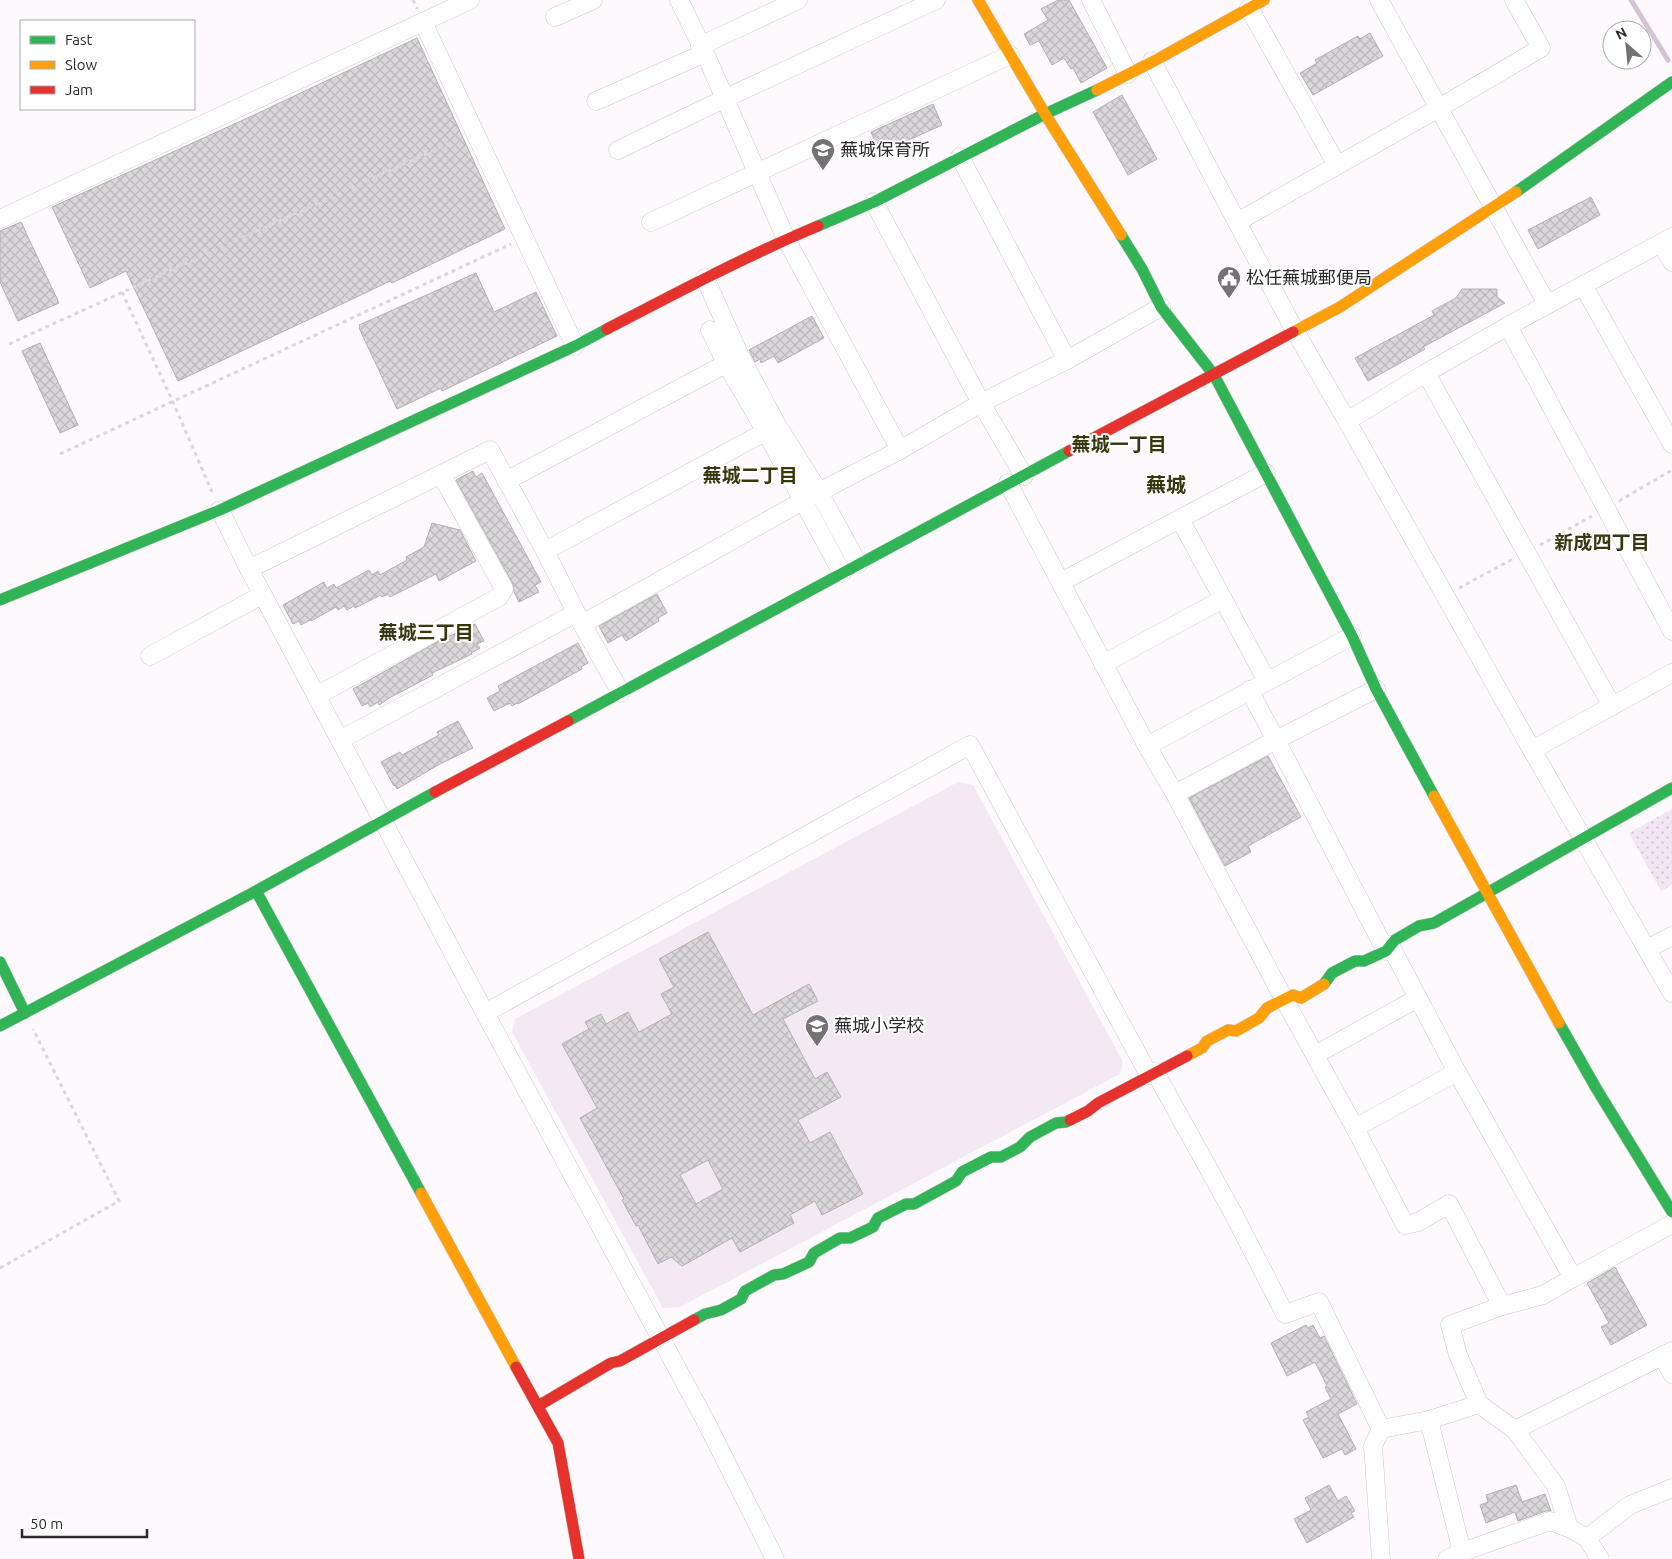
<svg xmlns="http://www.w3.org/2000/svg" width="1672" height="1559" viewBox="0 0 1672 1559" font-family="Ubuntu,'Noto Sans JP',sans-serif">
<defs>
<pattern id="park-dots" width="8" height="8" patternUnits="userSpaceOnUse" patternTransform="scale(1.25)"><rect width="8" height="8" fill="#f1e6f2"/><path d="M2 2h.1M6 6h.1" fill="none" stroke="#cfc5d0" stroke-width="1.8" stroke-linecap="round"/></pattern>
<pattern id="building-cross-hatch" width="8" height="8" patternUnits="userSpaceOnUse" patternTransform="scale(1.25)"><rect width="8" height="8" fill="#dad7da"/><path d="M0 0l8 8M0 8l8-8" fill="none" stroke="#bbb9bb"/></pattern>
</defs>
<rect width="100%" height="100%" fill="#fdf9fd"/>
<polygon fill="#f2e9f2" points="958,782 973,785 1123,1062 1120,1074 680,1307 663,1308 512,1032 515,1019"/>
<polygon fill="url(#park-dots)" points="1672,809 1672,885 1661,891 1629,833"/>
<g fill="none" stroke-linecap="round" stroke-linejoin="round">
<polyline stroke="#d3c3d5" stroke-width="5" points="1631,0 1668,60"/>
</g>
<g fill="url(#building-cross-hatch)" stroke="#b3b0b4" fill-rule="evenodd">
<polygon points="1058,0 1069,0 1107,68 1081,83 1073,68 1071,69 1064,58 1052,65 1039,41 1030,45 1024,34 1048,20 1041,9"/>
<polygon points="1370,33 1383,56 1313,95 1300,73 1317,63 1315,60 1358,36 1360,39"/>
<polygon points="417,38 505,229 392,283 390,281 363,294 178,381 126,271 90,288 52,207 254,115"/>
<polygon points="1122,95 1157,159 1128,175 1093,112"/>
<polygon points="933,104 942,125 880,153 871,132"/>
<polygon points="1591,197 1600,215 1538,249 1528,230"/>
<polygon points="21,222 59,303 18,321 0,282 0,231"/>
<polygon points="476,273 494,312 536,292 557,336 442,391 441,388 397,409 359,328 360,327 359,325"/>
<polygon points="1462,289 1497,289 1497,297 1505,303 1423,347 1425,349 1368,381 1355,358 1434,315 1432,311 1456,298"/>
<polygon points="812,316 824,338 778,363 774,356 761,363 760,359 755,362 749,350"/>
<polygon points="40,343 78,425 60,433 22,351"/>
<polygon points="473,471 476,477 482,473 541,582 535,585 539,592 519,602 514,592 513,584 456,480"/>
<polygon points="432,523 460,530 476,561 439,581 436,574 390,597 388,594 382,597 381,595 355,608 354,606 347,610 344,606 338,610 336,607 311,621 310,620 301,625 299,621 293,624 283,605 324,582 327,588 334,584 336,588 369,570 372,575 378,571 380,575 407,560 406,557 424,547"/>
<polygon points="657,594 667,613 658,618 659,621 626,641 622,635 608,643 599,626"/>
<polygon points="475,624 484,641 477,644 480,648 471,653 472,654 432,673 433,675 391,697 379,705 378,702 370,707 368,703 362,706 353,689 439,641"/>
<polygon points="578,643 588,663 581,667 582,669 518,704 517,703 512,706 510,703 494,711 487,698 500,691 498,686"/>
<polygon points="458,721 473,748 440,764 397,789 395,785 394,786 381,762 400,752 402,755 439,735 437,732"/>
<polygon points="1268,756 1301,817 1248,846 1251,852 1225,866 1189,798"/>
<path d="M708,932L753,1015L809,984L818,1001L783,1019L815,1079L827,1072L841,1097L798,1120L810,1143L830,1132L863,1194L822,1215L815,1201L790,1215L794,1223L740,1252L732,1238L682,1266L671,1257L658,1264L638,1225L636,1226L622,1200L624,1199L580,1118L597,1108L562,1044L589,1029L585,1022L601,1014L606,1024L628,1012L639,1032L672,1014L661,994L674,987L659,959ZM708,1160L723,1189L696,1204L680,1175Z"/>
<polygon points="1615,1267 1647,1325 1611,1345 1601,1327 1609,1323 1587,1283"/>
<polygon points="1306,1325 1308,1328 1313,1325 1320,1338 1324,1336 1357,1404 1338,1414 1356,1449 1345,1455 1342,1449 1323,1458 1303,1420 1309,1417 1306,1412 1331,1399 1325,1387 1327,1386 1315,1362 1287,1376 1271,1343"/>
<polygon points="1329,1485 1338,1501 1346,1496 1355,1511 1351,1513 1354,1517 1307,1543 1294,1519 1311,1510 1305,1498"/>
<polygon points="1516,1485 1522,1502 1545,1494 1551,1511 1546,1511 1518,1521 1515,1512 1486,1523 1480,1505 1488,1502 1486,1495"/>
</g>
<g fill="none" stroke-linecap="round" stroke-linejoin="round">
<g stroke="#ccc9cc" stroke-width="19">
<g id="street">
<polyline points="679,0 705,53 786,239 900,450"/>
<polyline points="1091,0 1128,74"/>
<polyline points="1379,0 1547,304"/>
<polyline points="1249,8 1337,165"/>
<polyline points="555,17 593,0"/>
<polyline points="423,22 575,346"/>
<polyline points="700,46 798,0"/>
<polyline points="1152,61 1237,222 1439,108 1541,48 1514,0"/>
<polyline points="596,101 705,53"/>
<polyline points="618,150 724,99 936,0"/>
<polyline points="960,157 1067,360"/>
<polyline points="874,202 981,403 1024,476"/>
<polyline points="0,219 470,0"/>
<polyline points="651,222 1010,55"/>
<polyline points="1237,222 1295,331 1347,421 1532,750 1672,993"/>
<polyline points="1661,243 1672,262"/>
<polyline points="705,278 740,356 777,425 819,492 858,564"/>
<polyline points="1583,285 1672,444"/>
<polyline points="1508,326 1672,631"/>
<polyline points="710,330 726,363 766,432 842,573"/>
<polyline points="1426,373 1612,706"/>
<polyline points="1347,421 1426,373 1508,326 1672,237"/>
<polyline points="506,481 735,359"/>
<polyline points="1008,483 1147,746 1352,636"/>
<polyline points="220,510 249,569 485,1013 705,1420 775,1559"/>
<polyline points="1180,519 1267,681"/>
<polyline points="545,551 776,426"/>
<polyline points="249,569 490,450 545,551 582,624 621,693"/>
<polyline points="1061,582 1266,473"/>
<polyline points="582,624 819,492 900,450 981,403 1067,360 1161,307"/>
<polyline points="150,656 262,595"/>
<polyline points="1103,664 1223,599"/>
<polyline points="1249,690 1276,740 1376,689"/>
<polyline points="316,696 499,597 504,589 441,474"/>
<polyline points="340,740 576,613"/>
<polyline points="1147,746 1175,794"/>
<polyline points="1532,750 1672,673"/>
<polyline points="1647,949 1672,936"/>
<polyline points="1386,951 1276,740 1175,794 1284,999 1355,1128 1457,1072 1390,945"/>
<polyline points="485,1013 970,745 1149,1075"/>
<polyline points="1315,1055 1418,998"/>
<polyline points="1155,1072 1233,1213 1285,1314 1319,1302 1381,1429 1429,1420 1479,1404 1515,1430 1556,1486 1569,1528"/>
<polyline points="1457,1072 1573,1278 1672,1224"/>
<polyline points="1355,1128 1405,1225 1418,1222 1449,1204 1502,1306"/>
<polyline points="1662,1356 1672,1374"/>
<polyline points="1479,1404 1458,1355 1450,1325 1502,1306 1543,1295 1573,1278"/>
<polyline points="1429,1420 1462,1552"/>
<polyline points="1381,1429 1373,1446 1381,1559"/>
<polyline points="1515,1430 1672,1351"/>
<polyline points="1587,1538 1630,1505 1672,1488"/>
<polyline points="1447,1559 1462,1552 1550,1521 1569,1528 1587,1538 1600,1559"/>
</g>
</g>
<g stroke="#ccc9cc" stroke-width="12">
<g id="fast">
<polyline points="1516,192 1672,82"/>
<polyline points="818,226 874,202 1045,114 1097,90"/>
<polyline points="1121,235 1142,269 1161,307 1214,375 1352,636 1376,689 1434,796"/>
<polyline points="0,600 220,510 575,346 607,329"/>
<polyline points="568,721 1069,451"/>
<polyline points="256,891 421,1193"/>
<polyline points="0,962 25,1013"/>
<polyline points="1324,984 1332,973 1355,961 1364,961 1386,951 1395,940 1419,926 1434,923 1672,788"/>
<polyline points="1559,1023 1596,1088 1672,1212"/>
<polyline points="0,1026 256,891 435,792"/>
<polyline points="694,1320 705,1314 721,1310 741,1299 745,1291 774,1275 783,1274 809,1262 814,1253 840,1238 850,1238 873,1227 878,1218 906,1204 914,1204 956,1181 962,1172 991,1157 1001,1157 1020,1147 1030,1137 1056,1123 1066,1122 1070,1120"/>
</g>
</g>
<g stroke="#ccc9cc" stroke-width="12">
<g id="slow">
<polyline points="978,0 1045,114 1121,235"/>
<polyline points="1097,90 1156,60 1264,0"/>
<polyline points="1293,332 1340,307 1516,192"/>
<polyline points="1434,796 1559,1023"/>
<polyline points="1187,1056 1202,1048 1207,1041 1228,1030 1236,1031 1259,1018 1267,1008 1293,995 1301,998 1324,984"/>
<polyline points="421,1193 516,1367"/>
</g>
</g>
<g stroke="#ccc9cc" stroke-width="12">
<g id="jam">
<path d="M607,329C676,293 746,256 818,226"/>
<polyline points="1069,451 1293,332"/>
<polyline points="435,792 568,721"/>
<polyline points="1070,1120 1088,1111 1098,1103 1187,1056"/>
<polyline points="516,1367 558,1443 579,1559"/>
<polyline points="538,1406 611,1363 620,1361 694,1320"/>
</g>
</g>
<g stroke="#d8d8d8" stroke-width="3" stroke-dasharray="4 4" stroke-linecap="butt">
<polyline points="413,0 417,9"/>
<polyline points="122,292 173,402 212,492"/>
<polyline points="9,344 461,138"/>
<polyline points="60,454 511,244"/>
<polyline points="1619,501 1672,470"/>
<polyline points="1540,545 1592,516"/>
<polyline points="1459,588 1513,559"/>
<polyline points="0,1268 119,1201 33,1029"/>
</g>
<use href="#street" stroke="#fffeff" stroke-width="18"/>
<use href="#fast" stroke="#30b455" stroke-width="11"/>
<use href="#slow" stroke="#ff9f0a" stroke-width="11"/>
<use href="#jam" stroke="#e5322d" stroke-width="11"/>
</g>
<defs>
<g id="school-pin" transform="scale(1.25)"><path d="M0 17L-7.5 6A9.5 9.5 0 1 1 7.5 6Z" fill="#757276" stroke="#fff"/><path d="M0-5L7-2L0 1L-7-2ZM-4 1L0 2.5L4 1V4Q0 6-4 4Z" fill="#fff"/></g>
<g id="civic-pin" transform="scale(1.25)"><path d="M0 17L-7.5 6A9.5 9.5 0 1 1 7.5 6Z" fill="#757276" stroke="#fff"/><path d="M-.6-6.5H3V-4.5H.6V-3L4-1V1h2V6H-6V1h2V-1L-.6-3ZM-1.2 2.5V6h2.4V2.5Z" fill="#fff"/></g>
</defs>
<g fill-rule="evenodd">
<use href="#school-pin" x="823" y="150"/>
<use href="#civic-pin" x="1229" y="278"/>
<use href="#school-pin" x="817" y="1026"/>
</g>
<g text-anchor="middle" stroke-width="4" stroke-linejoin="round" paint-order="stroke">
<g font-size="18" fill="#2c2a2d" stroke="#fff" text-anchor="start">
<text x="840" y="156">蕪城保育所</text>
<text x="1246" y="284">松任蕪城郵便局</text>
<text x="834" y="1032">蕪城小学校</text>
</g>
<g font-size="19" font-weight="bold" fill="#363910" stroke="#fff">
<text x="1119" y="451">蕪城一丁目</text>
<text x="750" y="482">蕪城二丁目</text>
<text x="1602" y="549">新成四丁目</text>
<text x="426" y="639">蕪城三丁目</text>
</g>
<g font-size="20" font-weight="bold" fill="#363910" stroke="#fff">
<text x="1166" y="492">蕪城</text>
</g>
</g>
<rect x="20" y="20" width="175" height="90" fill="#ffffff" stroke="#abaaab"/>
<rect x="30" y="36" width="25" height="8" fill="#30b455" stroke="#abaaab"/>
<text x="65" y="45" font-size="15" fill="#2c2a2d">Fast</text>
<rect x="30" y="61" width="25" height="8" fill="#ff9f0a" stroke="#abaaab"/>
<text x="65" y="70" font-size="15" fill="#2c2a2d">Slow</text>
<rect x="30" y="86" width="25" height="8" fill="#e5322d" stroke="#abaaab"/>
<text x="65" y="95" font-size="15" fill="#2c2a2d">Jam</text>
<g transform="translate(1627 45) rotate(333)"><circle r="24" fill="#ffffff" stroke="#abaaab"/>
<path d="M0-4L9 19L0 12L-9 19Z" fill="#757276"/>
<text y="-8" font-size="14" font-weight="bold" text-anchor="middle" fill="#2c2a2d">N</text>
</g>
<path d="M22 1529v8h125v-8" fill="none" stroke="#2c2a2d" stroke-width="2.5"/>
<text x="30" y="1529" font-size="15" fill="#2c2a2d" stroke="#ffffff" stroke-width="4" paint-order="stroke">50 m</text>
</svg>
